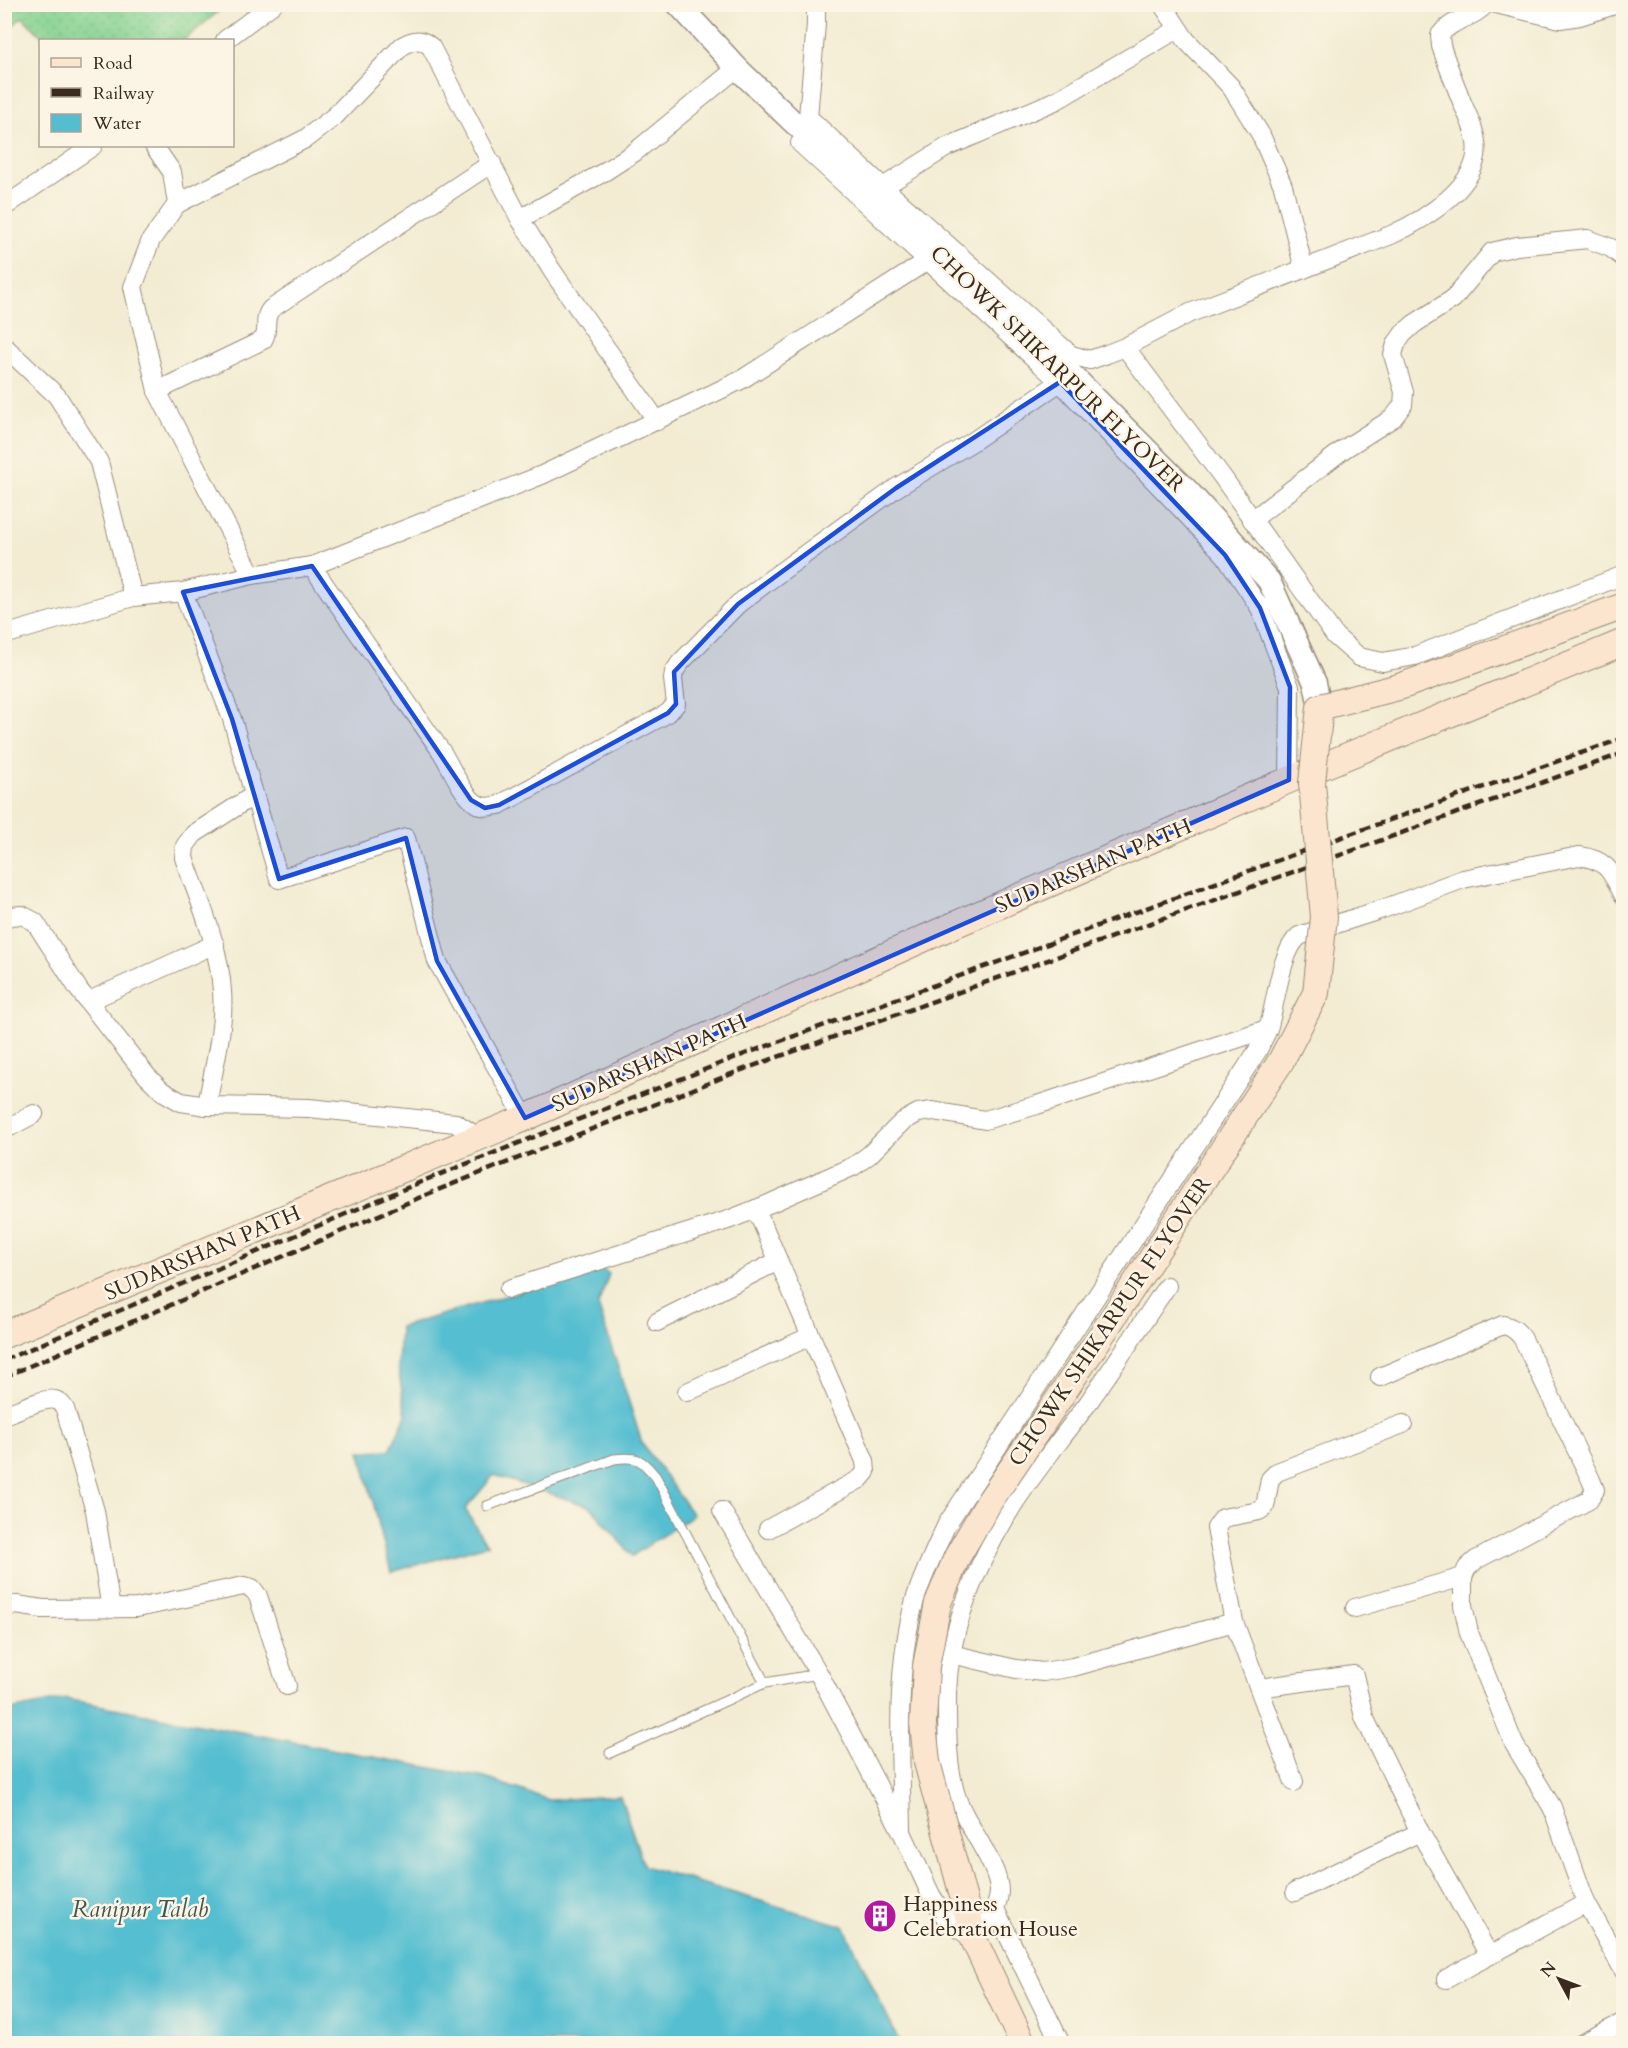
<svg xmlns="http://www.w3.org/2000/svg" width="1628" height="2048" viewBox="0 0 1628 2048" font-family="Cardo,serif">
<defs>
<pattern id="grass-dots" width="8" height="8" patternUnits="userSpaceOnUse" patternTransform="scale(1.5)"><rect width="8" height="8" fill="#84d290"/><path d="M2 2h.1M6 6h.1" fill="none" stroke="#73b47c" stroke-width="1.8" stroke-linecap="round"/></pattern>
</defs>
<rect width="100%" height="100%" fill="#fcf5e5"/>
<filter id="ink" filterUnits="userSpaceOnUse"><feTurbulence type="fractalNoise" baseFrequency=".0167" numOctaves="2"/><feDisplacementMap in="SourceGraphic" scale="12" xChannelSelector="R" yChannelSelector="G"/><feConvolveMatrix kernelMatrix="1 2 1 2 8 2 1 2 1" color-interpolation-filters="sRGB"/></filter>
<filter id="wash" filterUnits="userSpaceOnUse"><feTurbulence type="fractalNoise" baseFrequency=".008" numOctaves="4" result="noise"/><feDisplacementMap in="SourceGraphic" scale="24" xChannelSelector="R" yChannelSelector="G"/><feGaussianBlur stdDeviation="1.35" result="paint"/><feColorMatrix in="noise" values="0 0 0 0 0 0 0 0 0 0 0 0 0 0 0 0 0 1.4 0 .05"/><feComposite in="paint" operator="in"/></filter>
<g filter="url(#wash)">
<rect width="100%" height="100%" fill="#f3ecd3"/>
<polygon fill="url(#grass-dots)" stroke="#607e57" stroke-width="1.5" points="5,4 226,4 226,5 184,40 46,40 22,17 5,32"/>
<g fill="#54bed0" stroke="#487477" stroke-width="1.5">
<polygon points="600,1268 609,1274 598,1305 642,1443 693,1515 632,1556 591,1507 494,1475 465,1509 487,1545 391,1572 360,1451 390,1450 406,1415 398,1367 400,1327"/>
<polygon points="66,1699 485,1778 549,1800 620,1796 644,1866 844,1926 900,2043 5,2043 5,1711"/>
</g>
</g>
<g filter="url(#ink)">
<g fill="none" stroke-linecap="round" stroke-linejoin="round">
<g stroke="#978b78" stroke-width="11">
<g id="service">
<path d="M487,1506L614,1459C638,1456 641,1459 656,1477L765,1683"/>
<polyline points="610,1753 765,1683 819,1674"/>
</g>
</g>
<g stroke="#978b78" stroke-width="20">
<g id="minor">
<polyline points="1162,4 1186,40 1231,87 1261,135 1283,186 1304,269"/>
<polyline points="1496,4 1560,19 1580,16 1618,4"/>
<polyline points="225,40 273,4"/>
<path d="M808,117L883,187L1071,355L1090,360L1107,354L1125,347L1190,313L1391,235C1424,220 1483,184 1476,142C1475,130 1469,118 1464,107C1456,87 1448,67 1441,46L1440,35C1453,18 1473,19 1486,4"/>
<polyline points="808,117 816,24 816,4"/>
<polyline points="800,143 1060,382 1225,555 1260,608 1290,687 1289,780"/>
<polyline points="154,146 172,172 177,204 151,240 133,287 157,391 252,575"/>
<polyline points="883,187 947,147 1057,100 1178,29"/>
<path d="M177,204L305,139L335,116L402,46C414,39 421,38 431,47L520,219L553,272L657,421"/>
<polyline points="4,207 93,146"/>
<polyline points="520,219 604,172 635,152 737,68"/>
<polyline points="4,346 57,396 99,462 133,597 183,592 252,575 312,566 542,475 741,380 927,261"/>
<polyline points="1125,347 1221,475 1335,636 1359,657 1383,662 1415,656 1624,575"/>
<path d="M157,391L263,340C270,330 262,319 271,309L492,163"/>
<polyline points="1252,520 1344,449 1393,418 1403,405 1404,392 1393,355 1396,344 1403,334 1414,324 1453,299 1492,252 1517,246 1588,239 1611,248 1624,258"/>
<path d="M312,566C354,628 398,689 441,751C451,766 460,790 473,801C482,809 488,807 499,805L668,713L676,704L673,679L674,672L680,663L738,604L771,579L896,488L972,442L1060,382"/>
<polyline points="183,592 232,719 279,879 406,838 437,961 525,1118"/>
<polyline points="4,635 133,597"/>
<polyline points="4,919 10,916 22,915 35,922 79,990 147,1076 162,1091 181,1102 207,1106 309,1108 456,1123 478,1137"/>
<polyline points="89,1001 215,944"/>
<path d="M207,1106C213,1069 225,1029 222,991C219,945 200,902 184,858L185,846L194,834L254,795"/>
<polyline points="4,1130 34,1114"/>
<polyline points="756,1209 865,1461 866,1472 860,1479 768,1529"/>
<polyline points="509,1289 728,1220 771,1203 854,1166 869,1155 902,1122 918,1113 933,1111 985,1120 1037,1105 1267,1029"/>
<polyline points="657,1322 778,1261"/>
<path d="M1380,1377L1503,1325C1513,1327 1517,1331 1523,1339L1591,1480L1595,1490L1589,1500L1476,1560L1467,1568L1463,1577V1605L1469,1633L1514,1744L1552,1807L1586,1903"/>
<polyline points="687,1392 811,1336"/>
<path d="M4,1415C16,1411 44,1397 55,1400C60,1401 62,1405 65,1409L95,1511L111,1609"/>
<path d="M722,1511L819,1674L902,1832L931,1895L947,1920L974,1940C984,1926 998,1910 999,1892C1000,1867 967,1826 958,1801C946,1769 947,1727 947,1693C949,1625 979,1559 1015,1502C1037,1468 1064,1436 1088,1403C1115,1365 1141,1325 1167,1286"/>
<polyline points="4,1607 16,1605 43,1609 137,1608 244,1586 252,1588 258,1596 287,1686"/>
<polyline points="1355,1608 1463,1577"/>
<polyline points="951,1654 1016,1669 1043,1672 1073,1667 1234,1622"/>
<polyline points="1259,1688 1354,1675 1364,1717 1420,1832 1489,1955"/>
<polyline points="1294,1782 1234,1622 1216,1528 1223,1518 1259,1511 1265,1507 1270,1479 1277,1472 1403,1424"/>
<path d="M902,1832C901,1756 894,1674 915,1600C923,1574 936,1548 947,1524L1258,1050C1261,1043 1265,1036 1268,1029C1276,1004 1280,952 1299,936L1383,909L1463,879L1579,856C1608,860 1611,872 1624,896"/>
<polyline points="1295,1892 1420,1832"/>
<polyline points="995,1909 1061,2044"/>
<polyline points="1446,1979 1586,1903 1624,1971"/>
<polyline points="1581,2044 1624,2022"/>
</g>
</g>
<g stroke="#978b78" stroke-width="25">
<polyline id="tertiary" points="678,4 737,68 791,120 1069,372 1189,492 1269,581 1315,683 1320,707"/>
</g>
<g stroke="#978b78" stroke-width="28">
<g id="secondary">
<polyline points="4,1335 525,1118 954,925 1289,780 1624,642"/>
<polyline points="964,1900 974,1940 1023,2044"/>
</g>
</g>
<use href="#service" stroke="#fff" stroke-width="9"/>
<use href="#minor" stroke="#fff" stroke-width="18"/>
<use href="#tertiary" stroke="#fff" stroke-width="22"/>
<use href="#secondary" stroke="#fce5cf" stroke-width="26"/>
<g stroke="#3b2a1e" stroke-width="4.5" stroke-dasharray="9 4.5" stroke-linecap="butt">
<polyline points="4,1360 423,1181 734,1058 1364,829 1624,738"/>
<polyline points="4,1377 430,1193 739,1071 1624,753"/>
</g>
<g stroke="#978b78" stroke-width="28" stroke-linecap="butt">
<polyline id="secondary-bridge" points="964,1900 927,1762 923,1724 926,1666 938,1603 957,1557 989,1502 1089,1354 1281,1061 1316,993 1324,917 1312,783 1320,707 1399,687 1624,606"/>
</g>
<use href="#secondary-bridge" stroke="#fce5cf" stroke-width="26"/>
</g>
</g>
<path fill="#1d4ed8" fill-opacity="0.2" stroke="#1d4ed8" stroke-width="4.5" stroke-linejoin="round" d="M1060,382L1225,555L1260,608L1290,687L1289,780L525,1118L437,961L406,838L279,879L232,719L183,592L312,566L471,800L485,808L499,805L668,713L676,704L674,672L738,604L896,488Z"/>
<defs>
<g id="building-disc" transform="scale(1.725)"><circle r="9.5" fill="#b5179e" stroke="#fcf5e5"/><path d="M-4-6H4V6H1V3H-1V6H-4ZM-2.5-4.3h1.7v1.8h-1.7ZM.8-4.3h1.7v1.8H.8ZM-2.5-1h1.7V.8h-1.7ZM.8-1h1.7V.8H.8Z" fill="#fff"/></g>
</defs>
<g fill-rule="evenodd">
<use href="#building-disc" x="880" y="1916"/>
</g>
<g text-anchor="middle" stroke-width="5" stroke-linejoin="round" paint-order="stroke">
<g font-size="22" fill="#3b2a1e" stroke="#fcf5e5">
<text transform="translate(1058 368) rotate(44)" y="8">CHOWK SHIKARPUR FLYOVER</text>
<text transform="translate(1093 865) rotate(-23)" y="8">SUDARSHAN PATH</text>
<text transform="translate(649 1062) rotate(-24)" y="8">SUDARSHAN PATH</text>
<text transform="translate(202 1252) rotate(-23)" y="8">SUDARSHAN PATH</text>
<text transform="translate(1109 1321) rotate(-56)" y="8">CHOWK SHIKARPUR FLYOVER</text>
</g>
<g font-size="22" fill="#3b2a1e" stroke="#fcf5e5" text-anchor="start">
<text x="903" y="1911">Happiness<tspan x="903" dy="25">Celebration House</tspan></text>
</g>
<g font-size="24" font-style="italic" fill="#425653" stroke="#fcf5e5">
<text x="140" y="1917">Ranipur Talab</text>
</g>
</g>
<rect width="1628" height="2048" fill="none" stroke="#fcf5e5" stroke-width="24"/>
<rect x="39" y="39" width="195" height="108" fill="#fcf5e5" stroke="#afa495" stroke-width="1.5"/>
<rect x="51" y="58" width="30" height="9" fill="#fce5cf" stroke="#afa495" stroke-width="1.5"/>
<text x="93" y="69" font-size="18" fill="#3b2a1e">Road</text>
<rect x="51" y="88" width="30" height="9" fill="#3b2a1e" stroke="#afa495" stroke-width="1.5"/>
<text x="93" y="99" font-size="18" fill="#3b2a1e">Railway</text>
<rect x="51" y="114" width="30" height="18" fill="#54bed0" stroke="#afa495" stroke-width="1.5"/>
<text x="93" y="129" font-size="18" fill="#3b2a1e">Water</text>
<g transform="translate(1559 1979) rotate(311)" stroke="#fcf5e5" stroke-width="4.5" paint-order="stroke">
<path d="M0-4.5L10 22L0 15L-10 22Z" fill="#3b2a1e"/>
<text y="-9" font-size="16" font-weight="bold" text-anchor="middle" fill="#3b2a1e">N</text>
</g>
</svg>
